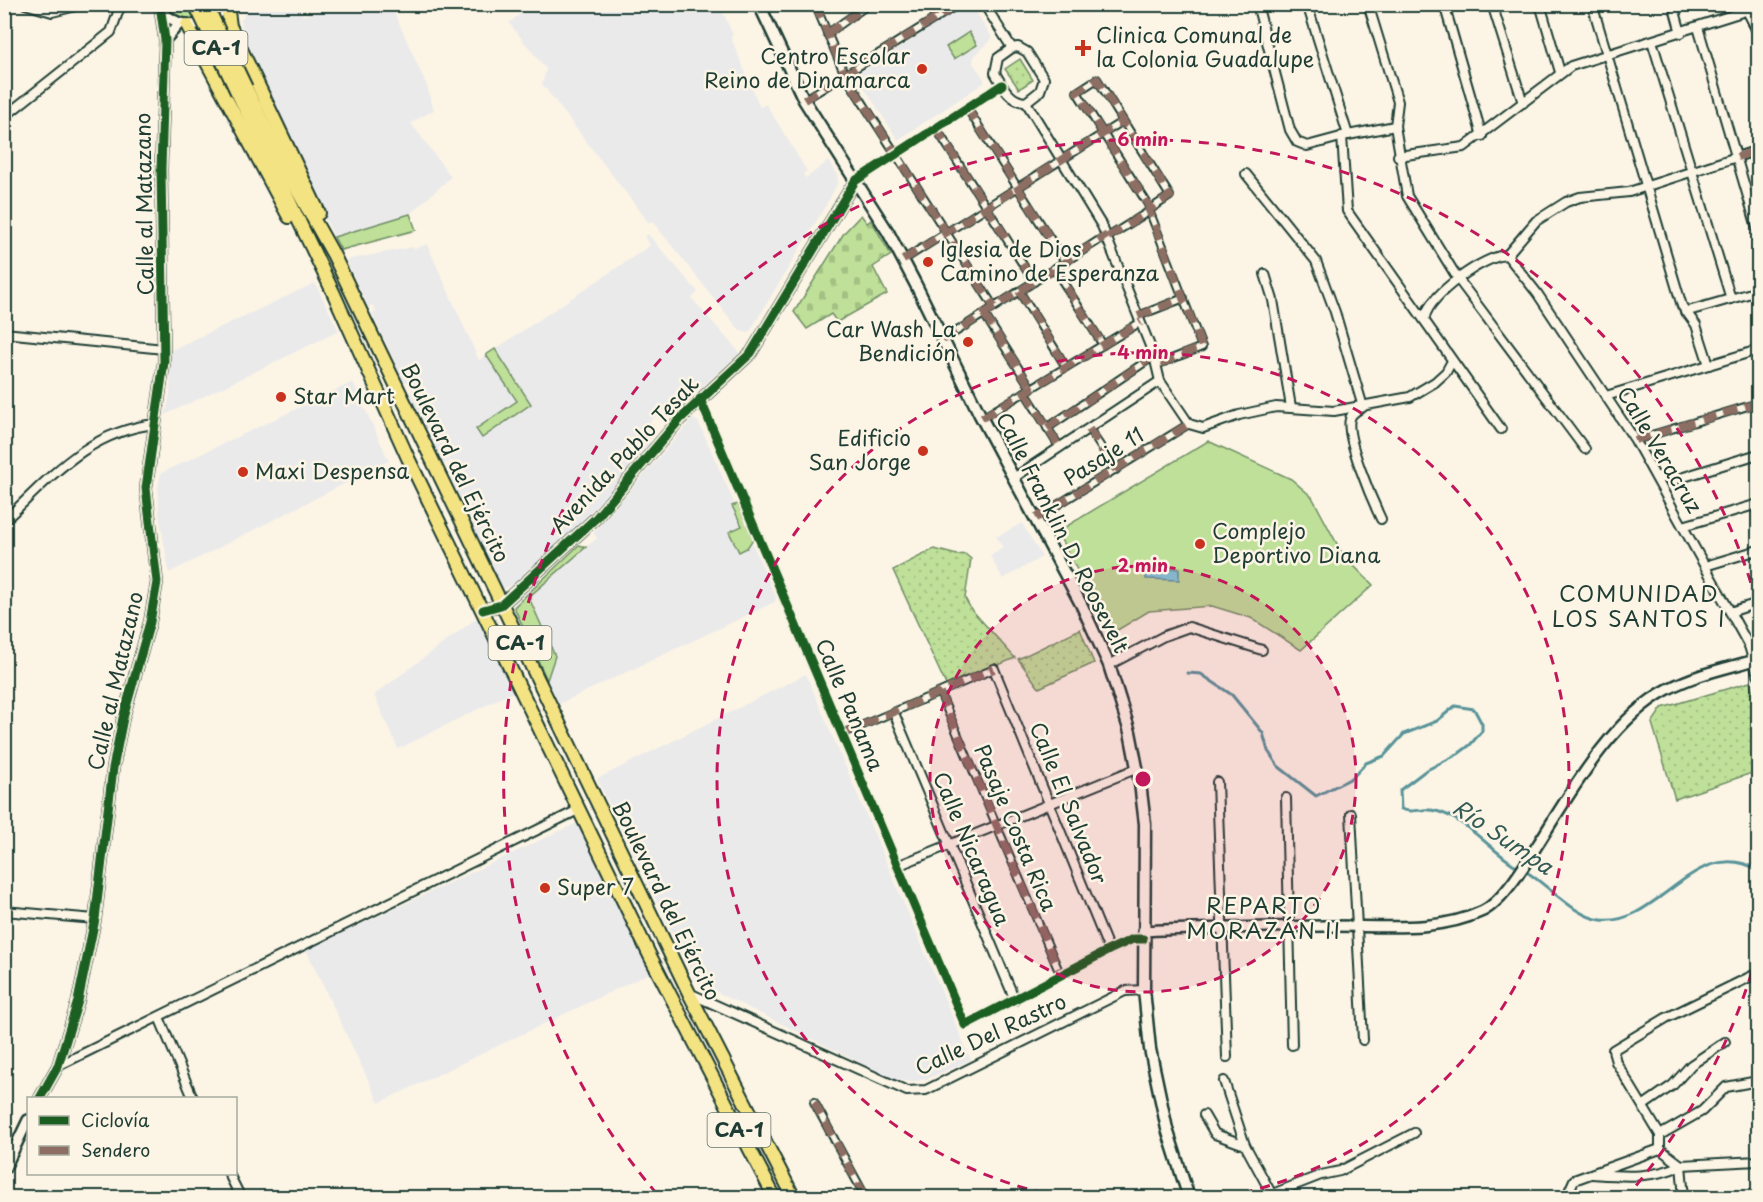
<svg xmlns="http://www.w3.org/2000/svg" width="1763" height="1202" viewBox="0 0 1763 1202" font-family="'Playpen Sans',sans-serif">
<defs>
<pattern id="cemetery-stones" width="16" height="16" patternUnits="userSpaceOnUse" patternTransform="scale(1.5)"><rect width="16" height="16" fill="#bfe099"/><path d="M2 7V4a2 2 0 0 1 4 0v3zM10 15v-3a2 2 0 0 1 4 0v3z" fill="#a4c184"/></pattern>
<pattern id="park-dots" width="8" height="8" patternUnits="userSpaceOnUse" patternTransform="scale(1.5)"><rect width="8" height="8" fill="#bfe099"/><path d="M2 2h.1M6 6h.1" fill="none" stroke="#a4c184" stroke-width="1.8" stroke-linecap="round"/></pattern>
</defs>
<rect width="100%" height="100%" fill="#fcf5e5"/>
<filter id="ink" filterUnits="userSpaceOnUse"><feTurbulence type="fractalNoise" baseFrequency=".0167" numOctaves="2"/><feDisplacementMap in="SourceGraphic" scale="12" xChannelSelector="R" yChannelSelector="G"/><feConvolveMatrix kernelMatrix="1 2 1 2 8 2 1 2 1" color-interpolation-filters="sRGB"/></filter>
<g filter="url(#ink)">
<g fill="#ebeaeb">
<polygon points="242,5 297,5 303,16 328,5 391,5 427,86 434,110 411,123 451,177 410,214 334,237 247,51 242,34 241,19 244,18"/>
<polygon points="531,5 720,5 733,35 731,38 760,107 766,104 807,171 803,174 806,178 828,161 837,174 838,182 828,202 749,333 740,331 652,221 649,223 542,84 546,69 509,23"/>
<polygon points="966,5 972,5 992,38 974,57 973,63 984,79 984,83 898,140 856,75"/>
<polygon points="648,234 698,292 692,298 696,303 740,353 672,414 667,408 650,421 656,430 648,440 651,445 617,485 581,522 512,585 503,589 449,476 458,469 452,461 443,464 410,394 412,390 409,383 404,382 372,314 376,312 373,305 368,307 346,260 413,247 414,249 427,244 479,360 648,247 650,245 644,237"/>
<polygon points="315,283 339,331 165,415 170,395 171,350"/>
<polygon points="353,382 389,461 169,573 159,514 158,488 161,473"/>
<polygon points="693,418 699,423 776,597 775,602 559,704 514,610 515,603 579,545 586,547 597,538 593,533"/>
<polygon points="1022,523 1042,557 1003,579 990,556 1003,548 996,537"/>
<polygon points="481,615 517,690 398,749 374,695"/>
<polygon points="806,674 971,1060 927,1079 910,1082 893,1079 696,982 597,779"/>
<polygon points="579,822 652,972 379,1103 306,950"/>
</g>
<g fill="#bfe099" stroke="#6f8e66" stroke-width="1.5">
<path d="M164,5H219C204,22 178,25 164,5Z"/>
<polygon points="969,32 977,45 954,59 946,47"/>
<polygon points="410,214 416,230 341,250 334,237"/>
<polygon points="495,349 531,404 482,438 476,429 517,401 486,355"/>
<polygon points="1208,441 1291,479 1312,497 1343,555 1373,585 1301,650 1251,618 1212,606 1149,611 1111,634 1057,532"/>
<polygon points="738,504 753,539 747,548 739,552 729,532 742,526 732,506"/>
<polygon points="579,545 586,547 531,595 530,600 555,656 547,680 514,607"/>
</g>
<polygon fill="url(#cemetery-stones)" stroke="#6f8e66" stroke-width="1.5" points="861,215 867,223 871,220 891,255 873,267 887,294 837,322 831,314 807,329 794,312 844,233"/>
<g fill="url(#park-dots)" stroke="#6f8e66" stroke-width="1.5">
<polygon points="1020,59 1033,80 1019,89 1005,69"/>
<polygon points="934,549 957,555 965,554 971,559 965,598 971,609 1015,658 947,687 893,570"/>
<polygon points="1080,629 1094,663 1039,688 1018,659"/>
<polygon points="1750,682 1758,709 1758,771 1675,799 1652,723 1662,708"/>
</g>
<polygon fill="#7eccdc" stroke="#589399" stroke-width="1.5" points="1159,563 1162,567 1179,569 1179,580 1146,579 1146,567"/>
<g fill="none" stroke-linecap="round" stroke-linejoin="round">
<g stroke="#589399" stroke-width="3">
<path d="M1187,673L1201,674L1232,695L1263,733L1268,751L1278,766L1316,796L1352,778L1366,763L1384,756L1404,734L1437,721L1455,706L1474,709L1482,724V731L1470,745L1458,754L1425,771L1400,790L1401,809C1410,813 1413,810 1423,810C1433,809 1446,814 1455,819C1478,832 1495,854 1519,868"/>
<path d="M1525,871C1547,884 1575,917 1601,920C1657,927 1696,834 1758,870"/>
</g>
<g stroke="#1f3d34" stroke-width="10">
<g id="pedestrian">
<polyline points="815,4 845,75 994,307"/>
<polyline points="928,4 936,19"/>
<polyline points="827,34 869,4"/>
<polyline points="804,100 959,4"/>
<polyline points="967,108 1065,262"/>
<polyline points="936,128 1034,282"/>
<polyline points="1108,237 1148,212 1149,206 1077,92 1097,79 1170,196 1149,210 1202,347 1156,365"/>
<polyline points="903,260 1123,121"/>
<polyline points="1054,268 1103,345"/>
<polyline points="1019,291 1066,367"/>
<polyline points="984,314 1031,388"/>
<polyline points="1138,316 1184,298"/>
<polyline points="943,340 1107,235"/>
<polyline points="1025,392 1060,448"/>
<polyline points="982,418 1141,322"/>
<polyline points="1047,428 1154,356"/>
<polyline points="1089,429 1116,470"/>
<polyline points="1635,440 1758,403"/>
<polyline points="1036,518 1189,424"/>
<polyline points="940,693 1061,976"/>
<polyline points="842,734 994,669"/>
<polyline points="814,1102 866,1198"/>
</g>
</g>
<g stroke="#1f3d34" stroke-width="12">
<g id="minor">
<polyline points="25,4 52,12 84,4"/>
<polyline points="984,4 1012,48"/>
<polyline points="1257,4 1290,130 1297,142 1307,146 1348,135 1395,126"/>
<polyline points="1307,4 1348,135"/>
<polyline points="1368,4 1398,102 1395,126 1407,196 1458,279 1585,449"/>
<polyline points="1444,4 1482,136"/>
<polyline points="1492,4 1523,103"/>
<polyline points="1540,4 1560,72"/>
<polyline points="1592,4 1682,306 1696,325 1709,365"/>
<polyline points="1673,4 1681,33"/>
<polyline points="1698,27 1758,231"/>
<polyline points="1652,41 1731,299"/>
<path d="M1018,47L1027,52L1044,79L1040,91L1026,102C1010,102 1002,85 995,73L998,58L1012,48Z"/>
<polyline points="1026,102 1102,226 1154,356 1160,381 1189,424 1203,428 1239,415 1276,407 1334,411 1410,397 1435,382 1446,372 1452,361"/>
<polyline points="4,117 111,32 121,4"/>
<polyline points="1342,136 1347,211 1501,429"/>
<polyline points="1398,156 1464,147 1571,66 1758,7"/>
<path d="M1246,174L1316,261L1335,312L1363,407C1358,410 1351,413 1350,419C1345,437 1372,500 1381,519"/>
<polyline points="855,181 1002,85"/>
<polyline points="1507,255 1537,293 1635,440 1749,646 1758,675"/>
<polyline points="1507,255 1536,221 1566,202 1580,197 1629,192 1758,150"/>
<polyline points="1265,274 1273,300 1291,407"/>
<polyline points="1685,312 1758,291"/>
<path d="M1425,317C1429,295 1485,255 1507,255"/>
<polyline points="4,333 164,349"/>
<polyline points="1606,396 1758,350"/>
<polyline points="700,399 965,1025 1109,950 1133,939 1143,939"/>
<polyline points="1656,476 1674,480 1758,454"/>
<polyline points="1015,477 1160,381"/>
<path d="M4,521C51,477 88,431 156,424"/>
<polyline points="1683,526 1758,504"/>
<polyline points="1705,566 1758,550"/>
<polyline points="1730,612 1758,603"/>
<polyline points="1109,665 1164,636 1189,627 1262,650"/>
<polyline points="994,669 1109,950"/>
<polyline points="894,713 1015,1000"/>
<polyline points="1217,782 1227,1057"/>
<polyline points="1286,798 1292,1045"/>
<polyline points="1351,814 1363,1040"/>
<polyline points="897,866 1138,768"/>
<polyline points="4,911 95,919"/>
<polyline points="689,993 907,1091 926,1090 1125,991 1144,990"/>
<polyline points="159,1017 193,1098"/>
<polyline points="58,1066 580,809"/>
<polyline points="1224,1081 1245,1145"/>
<polyline points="1644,1105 1673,1085 1691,1065 1725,1042"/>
<polyline points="1204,1115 1215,1134 1245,1145 1271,1193"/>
<polyline points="1660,1135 1702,1111 1726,1087 1758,1081"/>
<polyline points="1660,1149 1660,1135 1616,1062 1613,1050 1666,1018 1758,973"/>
<polyline points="229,1174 241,1198"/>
<path d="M1592,1174C1621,1176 1655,1179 1681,1165L1684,1198"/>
<polyline points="1262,1198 1321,1175 1340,1171 1414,1133"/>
<polyline points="1566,1198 1574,1180 1660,1149 1681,1165 1758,1161"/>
</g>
</g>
<g stroke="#1f3d34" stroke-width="14">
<g id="tertiary">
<path d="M157,4C173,31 210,32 226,4"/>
<polyline points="1744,4 1758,31"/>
<polyline points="165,40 179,24"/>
<polyline points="483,610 501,605 597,517 680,419 751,353 855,181"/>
<path d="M1143,931C1204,928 1264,927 1325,926C1376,925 1435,934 1483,911C1504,900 1527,862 1540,841C1572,790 1613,718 1668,689C1696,674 1728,668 1758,659"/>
<polyline points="40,1098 58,1066 78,1001 95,919 113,768 123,718 150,622 157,582 146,488 164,362 161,169 165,40 161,12"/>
<polyline points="4,1170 28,1120"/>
</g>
</g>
<g stroke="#1f3d34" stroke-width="15">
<polyline id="secondary" points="759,4 804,100 888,232 916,285 980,415 1082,606 1109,665 1130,732 1140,783 1145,824 1144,990 1150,1049 1167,1129 1189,1198"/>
</g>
<g stroke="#1f3d34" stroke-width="16">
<g id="trunk">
<polyline points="227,4 230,26 319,213"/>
<polyline points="187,25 289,217"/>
<polyline points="246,88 290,177 333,254 689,993 794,1198"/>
<polyline points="237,92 333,292 408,458 650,956 775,1198"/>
</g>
</g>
<use href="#pedestrian" stroke="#fcf5e5" stroke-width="6"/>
<use href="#minor" stroke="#fcf5e5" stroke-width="8"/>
<use href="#tertiary" stroke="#fcf5e5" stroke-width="9"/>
<use href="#secondary" stroke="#fcf5e5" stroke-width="10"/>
<use href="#trunk" stroke="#f4e382" stroke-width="12"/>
<g stroke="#1f3d34" stroke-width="16" stroke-linecap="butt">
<g id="trunk-bridge">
<polyline points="195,4 237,92"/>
<polyline points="206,4 246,88"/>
</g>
</g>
<use href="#trunk-bridge" stroke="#f4e382" stroke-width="12"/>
<g stroke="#8d6e63" stroke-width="8" stroke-dasharray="15 8" stroke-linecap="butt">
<polyline points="815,4 845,75 994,307"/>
<polyline points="928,4 936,19"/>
<polyline points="827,34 869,4"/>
<polyline points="804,100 959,4"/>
<polyline points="967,108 1065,262"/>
<polyline points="936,128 1034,282"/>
<polyline points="1737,157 1758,150"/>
<polyline points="1108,237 1148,212 1149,206 1077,92 1097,79 1170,196 1149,210 1202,347 1156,365"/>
<polyline points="903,260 1123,121"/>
<polyline points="1054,268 1103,345"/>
<polyline points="1019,291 1066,367"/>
<polyline points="984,314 1031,388"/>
<polyline points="1138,316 1184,298"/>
<polyline points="943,340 1107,235"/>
<polyline points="1025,392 1060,448"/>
<polyline points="982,418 1141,322"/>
<polyline points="1047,428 1154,356"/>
<polyline points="1089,429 1116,470"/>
<polyline points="1635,440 1758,403"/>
<polyline points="1036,518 1189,424"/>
<polyline points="940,693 1061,976"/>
<polyline points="842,734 994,669"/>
<polyline points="814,1102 866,1198"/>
</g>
<g stroke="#fcf5e5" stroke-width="13">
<g id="cycleway">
<polyline points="700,399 965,1025 1109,950 1133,939 1143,939"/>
<polyline points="483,610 501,605 597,517 680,419 751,353 855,181 1002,85"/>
<polyline points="40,1098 58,1066 78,1001 95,919 113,768 123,718 150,622 157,582 146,488 164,362 161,169 165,40 161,12"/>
</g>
</g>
<use href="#cycleway" stroke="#1b5e20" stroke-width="9"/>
</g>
</g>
<circle cx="1143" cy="779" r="213" fill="#c2185b" fill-opacity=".12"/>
<g fill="none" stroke="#c2185b" stroke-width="3" stroke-dasharray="10 8">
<circle cx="1143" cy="779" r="213"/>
<path d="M1062 1197A426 426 0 1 1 1224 1197"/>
<path d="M1757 955A639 639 0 0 1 1629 1194M657 1194A639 639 0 1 1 1757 603"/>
</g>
<g fill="#c8321e" stroke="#fcf5e5" stroke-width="2">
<path d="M1080 39h6v6h6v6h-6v6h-6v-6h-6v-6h6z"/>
<circle cx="922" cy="69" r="6"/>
<circle cx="928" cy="262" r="6"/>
<circle cx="968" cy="342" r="6"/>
<circle cx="281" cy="397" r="6"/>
<circle cx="923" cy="451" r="6"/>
<circle cx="243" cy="472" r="6"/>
<circle cx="1200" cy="544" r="6"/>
<circle cx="545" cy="888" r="6"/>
</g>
<g text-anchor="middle" stroke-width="5" stroke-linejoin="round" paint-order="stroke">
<g fill="#fcf5e5" stroke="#617469" stroke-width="1.5">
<rect x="184.5" y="31" width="63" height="34" rx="4.5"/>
<rect x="488.5" y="626" width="63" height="34" rx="4.5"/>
<rect x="707.5" y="1113" width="63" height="34" rx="4.5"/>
</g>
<g font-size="20" font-weight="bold" fill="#1f3d34">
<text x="216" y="55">CA-1</text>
<text x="520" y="650">CA-1</text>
<text x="739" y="1137">CA-1</text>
</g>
<g font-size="21" fill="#1f3d34" stroke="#fcf5e5" text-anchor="start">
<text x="1096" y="43">Clinica Comunal de<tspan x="1096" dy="24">la Colonia Guadalupe</tspan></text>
<text x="910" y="64" text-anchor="end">Centro Escolar<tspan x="910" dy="24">Reino de Dinamarca</tspan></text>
<text x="940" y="257">Iglesia de Dios<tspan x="940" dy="24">Camino de Esperanza</tspan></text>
<text x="956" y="337" text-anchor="end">Car Wash La<tspan x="956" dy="24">Bendición</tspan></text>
<text x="293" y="404">Star Mart</text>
<text x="911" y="446" text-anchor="end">Edificio<tspan x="911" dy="24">San Jorge</tspan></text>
<text x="255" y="479">Maxi Despensa</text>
<text x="1212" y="539">Complejo<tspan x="1212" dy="24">Deportivo Diana</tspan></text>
<text x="557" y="895">Super 7</text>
</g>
<g font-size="21" fill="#1f3d34" stroke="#fcf5e5">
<text transform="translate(145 204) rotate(-91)" y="7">Calle al Matazano</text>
<text transform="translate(1659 450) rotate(59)" y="7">Calle Veracruz</text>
<text transform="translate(625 455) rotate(-47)" y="7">Avenida Pablo Tesak</text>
<text transform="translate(1104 457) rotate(-32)" y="7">Pasaje 11</text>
<text transform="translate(455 463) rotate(64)" y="7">Boulevard del Ejército</text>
<text transform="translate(1062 533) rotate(63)" y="7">Calle Franklin D. Roosevelt</text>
<text transform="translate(116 681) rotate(-77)" y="7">Calle al Matazano</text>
<text transform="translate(849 705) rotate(67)" y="7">Calle Panama</text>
<text transform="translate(1068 803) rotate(68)" y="7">Calle El Salvador</text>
<text transform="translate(1015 828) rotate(67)" y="7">Pasaje Costa Rica</text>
<text transform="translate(971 849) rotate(67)" y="7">Calle Nicaragua</text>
<text transform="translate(666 901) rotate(64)" y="7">Boulevard del Ejército</text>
<text transform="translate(991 1035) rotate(-25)" y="7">Calle Del Rastro</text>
</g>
<g font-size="22" letter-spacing="1.5" fill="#1f3d34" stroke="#fcf5e5">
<text x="1639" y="602">COMUNIDAD<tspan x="1639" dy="25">LOS SANTOS I</tspan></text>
<text x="1264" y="914">REPARTO<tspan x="1264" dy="25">MORAZÁN II</tspan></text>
</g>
<g font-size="22" font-style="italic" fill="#325a56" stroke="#fcf5e5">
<text transform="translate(1503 837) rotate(34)" y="8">Río Sumpa</text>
</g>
</g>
<circle cx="1143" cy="779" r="9" fill="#c2185b" stroke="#fcf5e5" stroke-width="3"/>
<g font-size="18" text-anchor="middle" font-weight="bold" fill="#c2185b" stroke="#fcf5e5" stroke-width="5" stroke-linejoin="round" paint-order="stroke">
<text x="1143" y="146">6 min</text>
<text x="1143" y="359">4 min</text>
<text x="1143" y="572">2 min</text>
</g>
<rect width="1763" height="1202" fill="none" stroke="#fcf5e5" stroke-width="24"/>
<rect x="12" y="12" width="1739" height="1178" fill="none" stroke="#1f3d34" stroke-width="2" filter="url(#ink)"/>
<rect x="27" y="1097" width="210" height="78" fill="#fcf5e5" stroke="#a4ab9e" stroke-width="1.5"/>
<rect x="39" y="1116" width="30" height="9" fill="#1b5e20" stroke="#a4ab9e" stroke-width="1.5"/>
<text x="81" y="1127" font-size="18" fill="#1f3d34">Ciclovía</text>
<rect x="39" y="1146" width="30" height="9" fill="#8d6e63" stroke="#a4ab9e" stroke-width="1.5"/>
<text x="81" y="1157" font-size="18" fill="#1f3d34">Sendero</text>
</svg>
